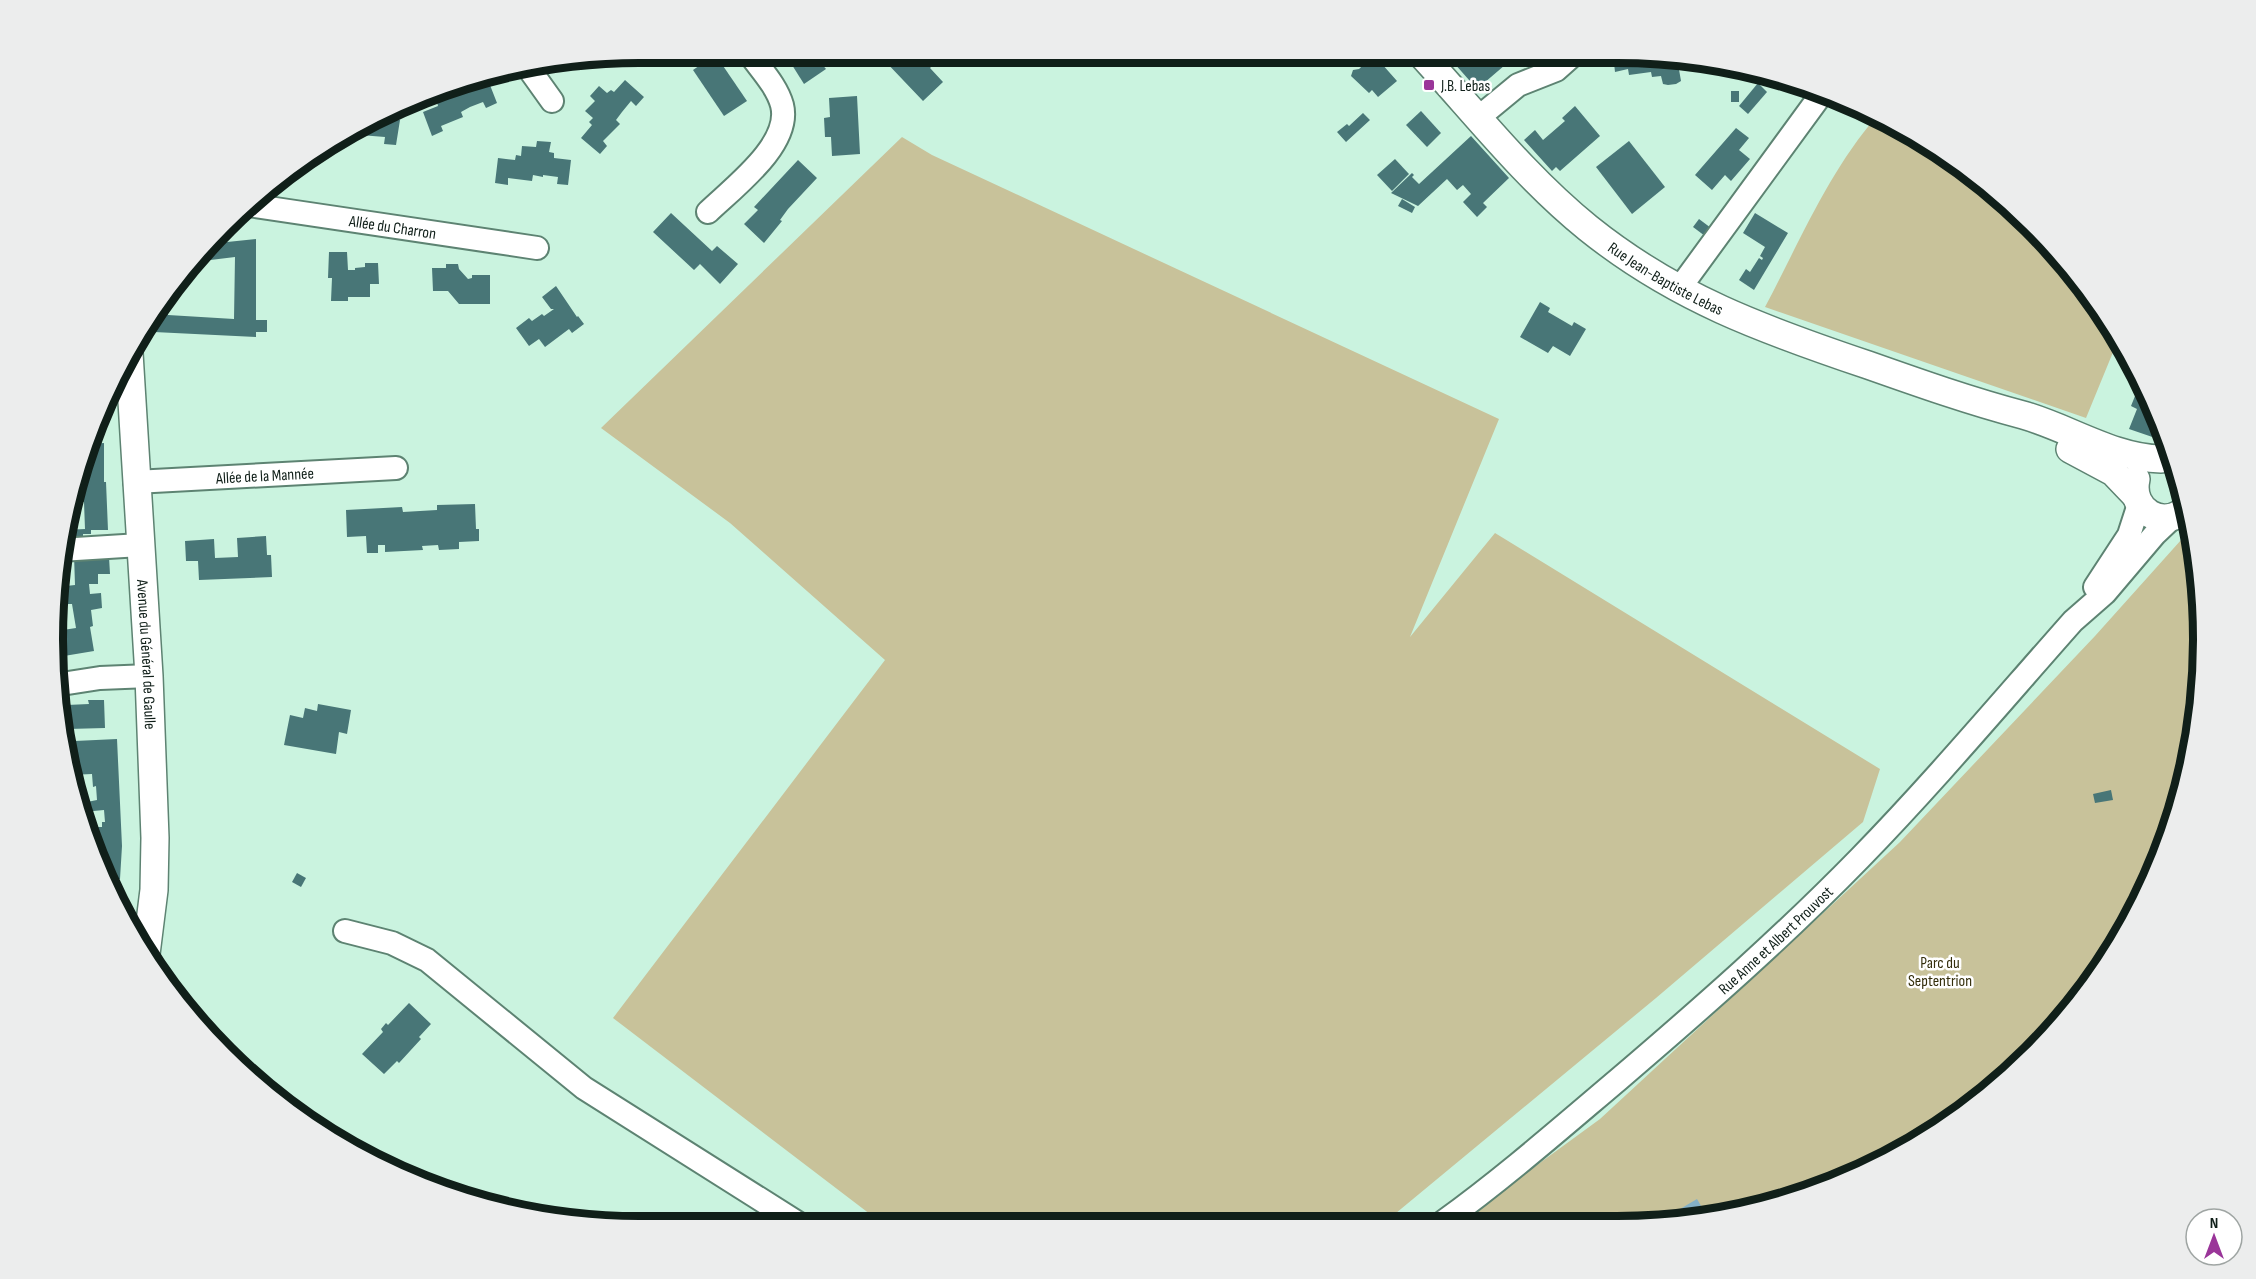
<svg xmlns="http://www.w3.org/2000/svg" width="2256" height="1279" viewBox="0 0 2256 1279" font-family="'Sofia Sans Condensed',sans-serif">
<rect width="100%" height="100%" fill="#caf3df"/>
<g fill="#c8c29a">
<path d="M1877,116L1910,131L2004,198L2082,282L2118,340L2086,418L1765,307C1799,243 1829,171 1877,116Z"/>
<polygon points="902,137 932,155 1499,419 1410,637 1495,533 1880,769 1863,822 1656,998 1384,1223 883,1224 613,1018 885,660 730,523 601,428"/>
<polygon points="2190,530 2202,601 2198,716 2172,829 2125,933 2032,1054 1942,1128 1805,1195 1693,1222 1459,1222 1600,1119 1900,842 2095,636"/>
</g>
<polygon fill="#84b0c6" points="1697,1199 1708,1218 1693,1222 1658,1222"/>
<g fill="#487677">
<polygon points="1446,54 1477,54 1486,64 1497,55 1505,65 1477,89"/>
<polygon points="1613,54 1655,54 1677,58 1681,81 1676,84 1668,85 1663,84 1661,76 1652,77 1651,72 1629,75 1628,69 1615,72"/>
<polygon points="1374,55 1397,81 1378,97 1372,90 1369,93 1351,76 1353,70 1359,69"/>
<polygon points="885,56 927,56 934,64 930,68 943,82 923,101 883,59"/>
<polygon points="712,57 717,57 747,101 724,116 693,70"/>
<polygon points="787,57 816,57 826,69 804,84"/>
<polygon points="464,80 466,84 470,82 472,86 488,80 497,103 486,108 483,102 470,107 461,112 463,117 441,126 443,131 432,136 423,112 438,106 437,102 442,101 437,90 451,84"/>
<polygon points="625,80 644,97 636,106 631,101 622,112 616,120 620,124 603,141 607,146 600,154 581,138 592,125 589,122 593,118 585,111 595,101 590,96 599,86 607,93 611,90 614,92"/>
<polygon points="1758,83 1767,92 1748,114 1739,106"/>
<rect x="1731" y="91" width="8" height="11"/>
<polygon points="857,96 860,154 832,156 831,137 825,137 824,118 830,117 829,98"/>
<polygon points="1575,106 1600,136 1560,171 1556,167 1552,171 1524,140 1535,130 1543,140 1565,121 1562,118"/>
<polygon points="1421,111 1441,133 1427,147 1406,125"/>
<polygon points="380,113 383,113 383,118 400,120 396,145 384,144 385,137 360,135 361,129 355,129"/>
<polygon points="1363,113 1370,120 1346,142 1337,132 1347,124 1349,126"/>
<polygon points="1736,128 1749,138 1739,150 1750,159 1731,181 1725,175 1712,190 1695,175"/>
<polygon points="1471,136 1509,178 1483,203 1487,207 1477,217 1463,202 1471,194 1463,185 1457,190 1447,179 1418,206 1391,193 1412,173 1414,175 1412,177 1419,184"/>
<polygon points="537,141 551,142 549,152 554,153 554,158 571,160 568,185 557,184 558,177 543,175 543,177 533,175 532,181 508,178 508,185 495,183 498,158 515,160 516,155 521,156 522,146 536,147"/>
<polygon points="1629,141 1665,187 1632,214 1596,167"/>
<polygon points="1395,159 1409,174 1392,191 1377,175"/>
<polygon points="798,160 817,178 788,209 780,220 782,221 764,243 744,224 758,210 754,207"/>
<polygon points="1402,199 1415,207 1412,213 1398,206"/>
<polygon points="671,213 712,251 717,246 738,264 720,284 700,264 694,270 653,232"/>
<polygon points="1755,213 1788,233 1754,290 1739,280 1746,269 1750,272 1759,258 1762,260 1763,258 1760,256 1765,247 1743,233"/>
<polygon points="1699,219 1711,228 1705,236 1693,227"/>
<polygon points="256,239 256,320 267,320 267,332 256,332 256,337 154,332 154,310 168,293 168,315 234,319 235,257 194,262 208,244"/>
<polygon points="329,252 347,252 348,270 355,270 355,268 365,267 365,263 378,263 379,284 370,284 370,297 348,297 348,301 331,301 332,278 328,278"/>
<polygon points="446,264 458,264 459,269 468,279 472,278 472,275 490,275 490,304 459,304 448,291 433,291 432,268 446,268"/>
<polygon points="556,286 577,317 578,316 584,324 572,333 569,329 545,347 539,339 529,346 516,328 529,318 532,321 542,314 544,316 554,309 551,309 542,297"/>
<polygon points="1540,302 1550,308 1548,312 1572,326 1574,322 1586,329 1570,356 1553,346 1548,353 1520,337"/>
<polygon points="2135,396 2148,400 2145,408 2155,411 2167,442 2129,429 2137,409 2131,406"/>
<polygon points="104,443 104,482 106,482 108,530 91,530 91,534 83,534 83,540 62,540 64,530 85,529 84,502 71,502 71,494 84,494 84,482 75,482 89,444"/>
<polygon points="475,504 476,529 479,529 479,541 459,542 459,549 439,550 438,545 422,546 423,550 385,552 385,545 378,545 378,553 367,553 366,536 347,537 346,510 402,507 403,512 437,510 437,505"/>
<polygon points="266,536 267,555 271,555 272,577 199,580 198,561 186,561 185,541 214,539 215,558 238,557 237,538"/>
<polygon points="74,555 109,557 110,574 98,574 98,584 89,584 90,594 101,593 102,608 91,610 93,626 90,627 94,651 64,656 62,645 65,645 63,630 76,628 72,604 67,604 66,586 75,585"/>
<polygon points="88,700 104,700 105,728 68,729 67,705 89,704"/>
<polygon points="318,704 351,710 347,734 339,732 336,754 284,745 290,715 303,718 305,708 317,711"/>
<polygon points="117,739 122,846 120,879 105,880 97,865 98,852 94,852 83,816 86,815 88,827 102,827 102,822 105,822 104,810 83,812 82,803 97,800 96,786 93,787 92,774 70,775 63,749 65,749 66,744 75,741"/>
<polygon points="2111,790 2113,800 2095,803 2093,794"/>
<polygon points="297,873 306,878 301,887 292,882"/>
<polygon points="122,891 123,904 123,916 112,893"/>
<polygon points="409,1003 431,1024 419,1037 421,1039 399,1063 397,1061 384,1074 362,1054 383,1032 381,1029 386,1023 388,1025"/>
</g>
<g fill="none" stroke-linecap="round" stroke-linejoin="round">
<g stroke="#5d8372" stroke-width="26">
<g id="minor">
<polyline points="527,66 552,101"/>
<polyline points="1478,118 1518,85 1556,70 1574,54"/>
<path id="s1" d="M249,203L255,206L537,248"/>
<path d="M708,212C734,187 792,144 782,105C777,87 763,72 752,57"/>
<polyline points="1679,289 1823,92"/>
<path id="s2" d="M135,482L396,468"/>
<polyline points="60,550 140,545"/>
<polyline points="2095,587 2129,535 2139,504"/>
<polyline points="55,685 100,678 149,676"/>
<polyline points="345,931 392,943 427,960 584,1088 801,1225"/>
<path id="s3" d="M1443,1222C1504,1178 1561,1128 1619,1079C1702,1008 1784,936 1860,858C1934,782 2003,700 2073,621L2105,593L2155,534L2173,517"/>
</g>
</g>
<g stroke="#5d8372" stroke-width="30">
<g id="major">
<path id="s4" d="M1422,55C1476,114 1526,178 1588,228C1675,298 1764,330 1868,365C1919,383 1970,401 2023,415C2069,428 2113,458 2161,459"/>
<path id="s5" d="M129,353L149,676L155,838L154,890L146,954"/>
<polyline points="2070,449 2113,472 2135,495"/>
<path d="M2136,479C2129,511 2164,531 2187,508"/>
</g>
</g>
<g stroke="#90b1a1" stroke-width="4" stroke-dasharray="1.5 4.5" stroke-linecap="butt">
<polyline points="148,319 149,341"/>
<polyline points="163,978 165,966"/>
</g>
<use href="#minor" stroke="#fff" stroke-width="22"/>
<use href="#major" stroke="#fff" stroke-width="27"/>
</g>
<rect fill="#9a3599" stroke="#fff" stroke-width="2" x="1423" y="79" width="12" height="12" rx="3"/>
<g text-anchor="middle" stroke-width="5" stroke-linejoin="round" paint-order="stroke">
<g font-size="16" fill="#101f19" stroke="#fff" text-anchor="start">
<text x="1441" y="91">J.B. Lebas</text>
</g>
<g font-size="16" fill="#101f19" stroke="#fff">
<text dy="6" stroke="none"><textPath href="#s1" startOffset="146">Allée du Charron</textPath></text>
<text dy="6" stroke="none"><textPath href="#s4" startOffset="333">Rue Jean-Baptiste Lebas</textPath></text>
<text dy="6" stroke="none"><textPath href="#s2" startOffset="130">Allée de la Mannée</textPath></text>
<text dy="6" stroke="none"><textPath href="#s5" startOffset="302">Avenue du Général de Gaulle</textPath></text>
<text dy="6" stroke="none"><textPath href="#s3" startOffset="436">Rue Anne et Albert Prouvost</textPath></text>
</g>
<g font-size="16" fill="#342e0b" stroke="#fff">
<text x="1940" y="968">Parc du<tspan x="1940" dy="18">Septentrion</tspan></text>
</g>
</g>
<path d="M0 0H2256V1279H0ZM639 63H1617A576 576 0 0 1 2193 639V640A576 576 0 0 1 1617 1216H639A576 576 0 0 1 63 640V639A576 576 0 0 1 639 63Z" fill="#eceded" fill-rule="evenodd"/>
<path fill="none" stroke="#101f19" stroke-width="8" d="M639 63H1617A576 576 0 0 1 2193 639V640A576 576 0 0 1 1617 1216H639A576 576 0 0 1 63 640V639A576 576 0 0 1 639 63Z"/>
<g transform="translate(2214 1237)"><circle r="28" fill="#ffffff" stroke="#9fa5a3" stroke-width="1.5"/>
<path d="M0-4.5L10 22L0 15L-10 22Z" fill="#9a3599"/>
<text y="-9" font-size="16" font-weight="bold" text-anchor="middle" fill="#101f19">N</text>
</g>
</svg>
